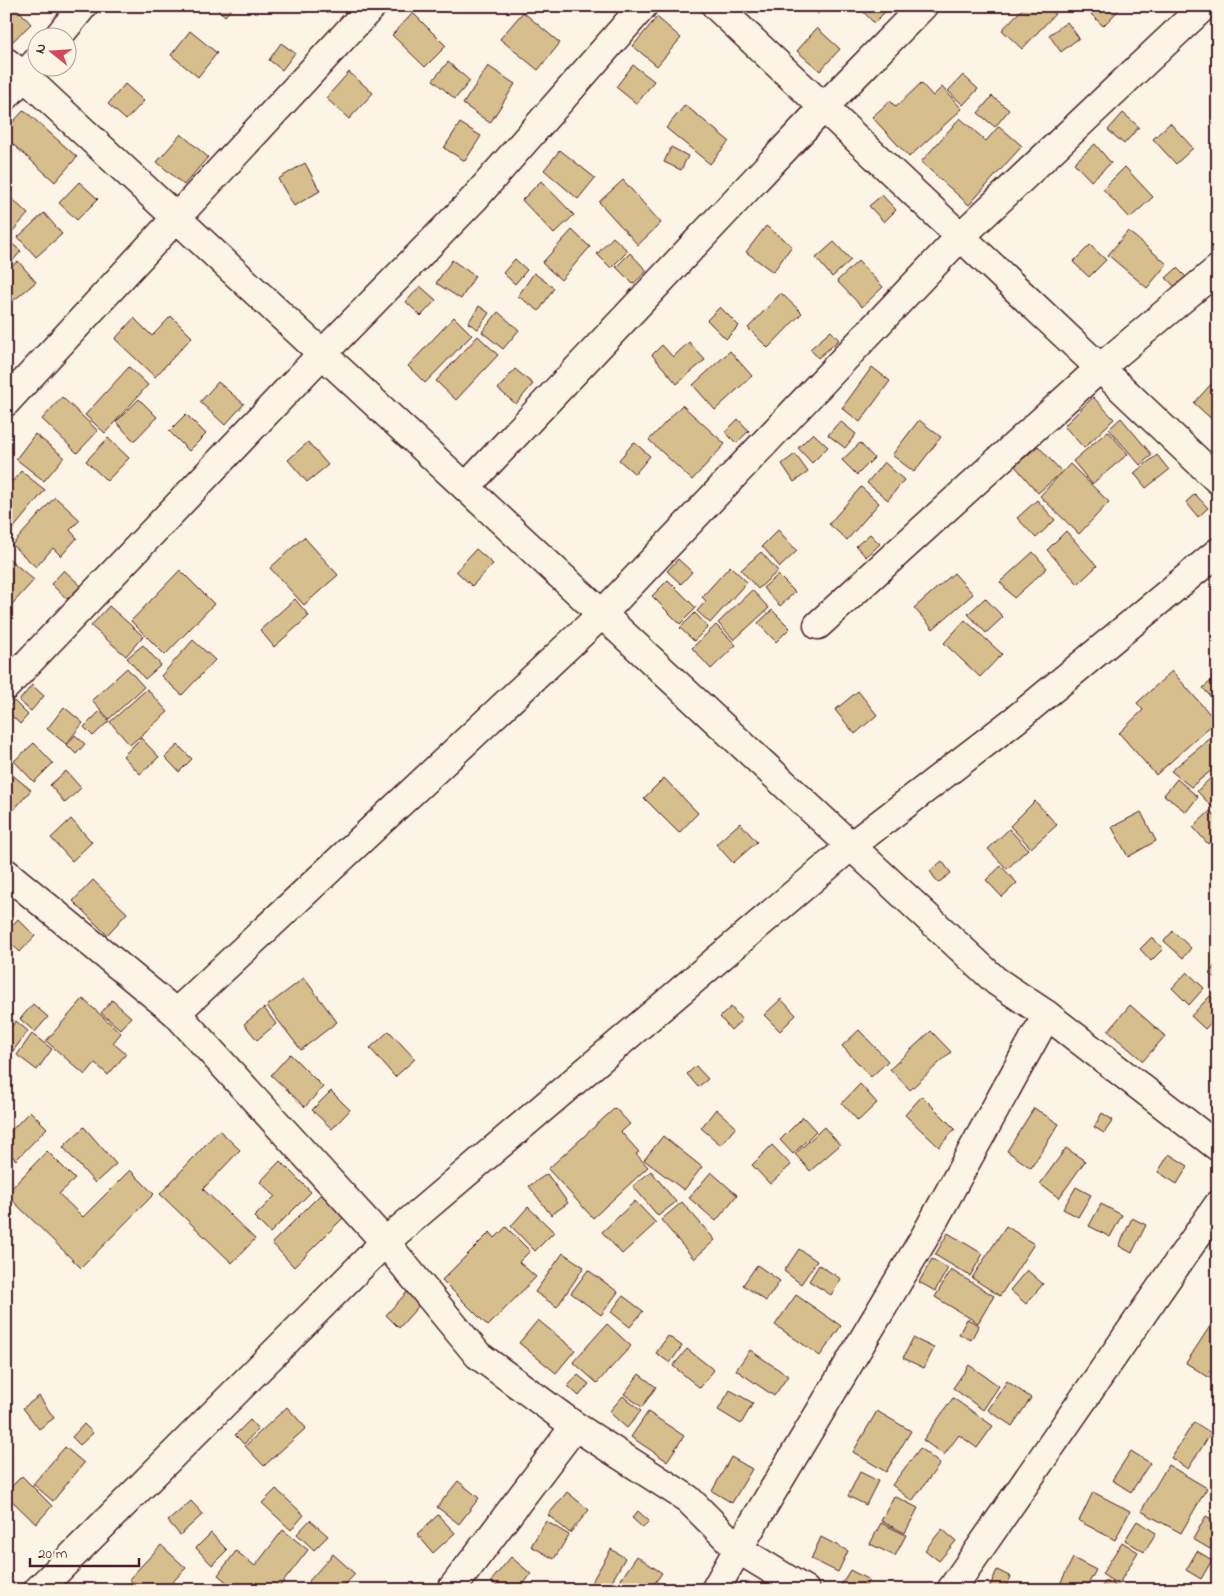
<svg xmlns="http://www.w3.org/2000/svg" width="1224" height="1596" viewBox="0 0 1224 1596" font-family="'Indie Flower',sans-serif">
<rect width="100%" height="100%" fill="#fcf5e5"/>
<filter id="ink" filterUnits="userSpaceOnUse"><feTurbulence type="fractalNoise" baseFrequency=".02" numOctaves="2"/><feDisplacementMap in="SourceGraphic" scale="10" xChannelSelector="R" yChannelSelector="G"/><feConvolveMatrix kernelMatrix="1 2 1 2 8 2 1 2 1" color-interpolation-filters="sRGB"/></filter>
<g filter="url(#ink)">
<g fill="#d6be8d" stroke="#4a1f2b">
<polygon points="15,6 31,24 12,42 6,36 6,14"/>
<polygon points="214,6 234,6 225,16"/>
<polygon points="297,6 311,6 305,13"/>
<polygon points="810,6 825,6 818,14"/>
<polygon points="858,6 891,6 874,23"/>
<polygon points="1025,6 1047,6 1055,14 1022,49 1002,30"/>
<polygon points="1083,6 1123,6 1103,26"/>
<polygon points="1164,6 1176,6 1170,12"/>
<polygon points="523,12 560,43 538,70 500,39"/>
<polygon points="413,13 446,46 425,67 392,35"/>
<polygon points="657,17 681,38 657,66 633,46"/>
<polygon points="1067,22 1079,38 1061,52 1049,35"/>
<polygon points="817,28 840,49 820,71 797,51"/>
<polygon points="190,31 217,53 198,77 171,55"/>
<polygon points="281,43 295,53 282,70 269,60"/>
<polygon points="448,62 470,81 455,99 433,80"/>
<polygon points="633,65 654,81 637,104 616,87"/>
<polygon points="488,66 515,84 490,123 463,104"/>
<polygon points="349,72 373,93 349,119 326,98"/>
<polygon points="963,75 978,89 963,105 948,91"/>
<polygon points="921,83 933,96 942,87 962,109 909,157 872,117 890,101 896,107"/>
<polygon points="125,84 144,101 126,120 108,104"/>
<polygon points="992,96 1009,110 995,127 978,113"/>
<polygon points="685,105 729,141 710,164 666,128"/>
<polygon points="24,110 77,157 55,182 6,138 6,130"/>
<polygon points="1123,113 1139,127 1124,144 1108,130"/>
<polygon points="960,118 986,141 999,126 1022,146 969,205 921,162"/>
<polygon points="460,123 481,136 465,161 444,148"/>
<polygon points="1170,123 1193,148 1176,164 1153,139"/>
<polygon points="181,134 208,157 184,185 157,162"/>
<polygon points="1095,144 1111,163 1091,181 1074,163"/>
<polygon points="671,147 688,156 681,170 664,162"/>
<polygon points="560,150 595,178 578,199 544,170"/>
<polygon points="305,163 320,191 294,206 278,179"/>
<polygon points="1125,167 1153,197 1130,218 1103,189"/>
<polygon points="623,180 661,223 638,245 599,202"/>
<polygon points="541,181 574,215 554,234 522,200"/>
<polygon points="79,182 98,199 77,220 59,203"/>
<polygon points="882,195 896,210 884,222 869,206"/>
<polygon points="9,196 28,214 11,233 6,229 6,199"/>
<polygon points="44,213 62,234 36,257 18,237"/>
<polygon points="766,226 792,246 773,272 746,252"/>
<polygon points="572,230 590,247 561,280 542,263"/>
<polygon points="1128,231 1167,264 1147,288 1108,255"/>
<polygon points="613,237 628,251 611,268 597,254"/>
<polygon points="834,242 851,260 832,277 816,258"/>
<polygon points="11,243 21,251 10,264 6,261 6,250"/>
<polygon points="1090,245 1106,260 1089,277 1073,262"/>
<polygon points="630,253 647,271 633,284 616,267"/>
<polygon points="515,259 527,270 515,284 503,273"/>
<polygon points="452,260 475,276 461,299 436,283"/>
<polygon points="18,261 36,282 13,301 6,293 6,271"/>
<polygon points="858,261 883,287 862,307 837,281"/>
<polygon points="1177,268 1188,279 1177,289 1166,278"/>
<polygon points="534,273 554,288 539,311 518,296"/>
<polygon points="420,286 436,300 421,316 406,302"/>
<polygon points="781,293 802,313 768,348 748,328"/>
<polygon points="479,306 489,313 478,329 468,323"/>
<polygon points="720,307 739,326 726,339 707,320"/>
<polygon points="498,312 519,330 503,349 482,332"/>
<polygon points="171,316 192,337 155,377 115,339 134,318 152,336"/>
<polygon points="454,317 472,335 425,383 408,366"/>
<polygon points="831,331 839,340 818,358 810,349"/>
<polygon points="478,336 498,355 456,400 436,381"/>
<polygon points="689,342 705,360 677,384 652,355 662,345 673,357"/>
<polygon points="730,351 752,376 715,410 693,385"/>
<polygon points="129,367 148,385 105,433 85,415"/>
<polygon points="872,367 890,381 860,422 842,408"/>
<polygon points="515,369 533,384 516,404 498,389"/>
<polygon points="218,382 244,404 225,425 200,402"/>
<polygon points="1213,382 1218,386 1218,425 1194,403"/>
<polygon points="62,397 98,431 77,453 42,419"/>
<polygon points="1093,397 1114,419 1084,448 1064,426"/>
<polygon points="139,399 157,417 134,441 116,422"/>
<polygon points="682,405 725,444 692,480 649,440"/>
<polygon points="186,414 206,434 189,451 169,431"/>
<polygon points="1121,418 1152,455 1140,465 1109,429"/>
<polygon points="738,419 749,431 736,443 725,432"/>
<polygon points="919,420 941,437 914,472 892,455"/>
<polygon points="840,421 856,434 845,448 828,435"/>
<polygon points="1108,431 1128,454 1092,484 1073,461"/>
<polygon points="813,433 828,447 812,463 798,448"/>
<polygon points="35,434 64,457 44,481 16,459"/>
<polygon points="108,438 129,458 107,481 86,461"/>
<polygon points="308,442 328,465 307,482 288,460"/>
<polygon points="634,442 650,456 635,474 619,460"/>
<polygon points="860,443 874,458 857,475 842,460"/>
<polygon points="1038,446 1062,472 1038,493 1015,466"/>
<polygon points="795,454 808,472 794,482 782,464"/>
<polygon points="1157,455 1169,470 1146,488 1134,473"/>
<polygon points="884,462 904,480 888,500 867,483"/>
<polygon points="1070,464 1109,502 1079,534 1040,496"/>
<polygon points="21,471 45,490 12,530 6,526 6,476 13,481"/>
<polygon points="861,487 879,503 847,540 829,524"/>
<polygon points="1195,494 1208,508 1198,517 1186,502"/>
<polygon points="55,497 80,520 70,530 77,538 61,556 53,548 36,567 12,545"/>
<polygon points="1037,500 1055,520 1036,538 1017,518"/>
<polygon points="778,530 797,551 780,567 762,546"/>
<polygon points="1066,531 1097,566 1078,584 1047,550"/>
<polygon points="870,534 880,544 866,557 856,546"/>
<polygon points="304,537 338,575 304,605 270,568"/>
<polygon points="476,549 493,564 472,586 456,571"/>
<polygon points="761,552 778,571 758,589 741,570"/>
<polygon points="1033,552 1047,568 1014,598 1000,582"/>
<polygon points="6,556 34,580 6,611"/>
<polygon points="678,559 692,572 681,584 667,571"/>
<polygon points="730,566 747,582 710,623 697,611 706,601 702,597"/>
<polygon points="64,570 81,586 67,599 51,584"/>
<polygon points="180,570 214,604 165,655 131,621"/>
<polygon points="954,573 973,594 933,629 914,608"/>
<polygon points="778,575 795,592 780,606 763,588"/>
<polygon points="668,580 696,608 680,624 652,596"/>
<polygon points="752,590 769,608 734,640 718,623"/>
<polygon points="985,598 1003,617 986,633 968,614"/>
<polygon points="295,599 309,616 274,647 260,630"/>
<polygon points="109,606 143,636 126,656 91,626"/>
<polygon points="772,610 790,628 776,642 758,623"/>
<polygon points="695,613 708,627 694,641 680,628"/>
<polygon points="965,620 1002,654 980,677 944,643"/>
<polygon points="716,625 736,645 711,669 692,648"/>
<polygon points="193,640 215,660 182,695 161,676"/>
<polygon points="143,645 161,665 145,679 127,658"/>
<polygon points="127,668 144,687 109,719 92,700"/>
<polygon points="1172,671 1216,721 1156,775 1119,733 1143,710 1137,703"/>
<polygon points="1218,675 1218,701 1216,703 1203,688"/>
<polygon points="32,685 44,696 31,711 19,701"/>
<polygon points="147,689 168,712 130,745 110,722"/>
<polygon points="858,691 877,715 855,734 835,710"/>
<polygon points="14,701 28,715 20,724 6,710"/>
<polygon points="64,707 83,723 66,744 47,729"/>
<polygon points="100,711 109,721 93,736 84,727"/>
<polygon points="1218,732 1218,765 1191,787 1171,771"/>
<polygon points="75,735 85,744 76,754 67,745"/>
<polygon points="141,738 159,757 140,774 123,756"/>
<polygon points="34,743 53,763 34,782 14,761"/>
<polygon points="178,745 192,759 179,772 165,757"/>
<polygon points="66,771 81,788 65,803 50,785"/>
<polygon points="1218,771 1218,810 1216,811 1197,791"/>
<polygon points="10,773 31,790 6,819 6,777"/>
<polygon points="664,778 698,813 679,833 644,798"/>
<polygon points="1177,779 1198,797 1186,812 1164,795"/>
<polygon points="1035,801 1057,825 1031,848 1010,826"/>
<polygon points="1210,811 1218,819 1218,834 1208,844 1193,827"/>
<polygon points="1141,812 1156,841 1128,857 1112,827"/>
<polygon points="71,819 92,842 72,861 51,838"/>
<polygon points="740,823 757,842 733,863 716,844"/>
<polygon points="1009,829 1028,849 1007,869 988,849"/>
<polygon points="942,861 951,873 938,883 930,871"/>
<polygon points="1001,866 1017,883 1002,897 986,880"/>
<polygon points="93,880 127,913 107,935 73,901"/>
<polygon points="18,919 35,936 20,952 6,939 6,932"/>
<polygon points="1173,931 1191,948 1183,958 1164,941"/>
<polygon points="1152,937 1163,949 1151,961 1140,949"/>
<polygon points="1218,961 1218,979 1209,974"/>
<polygon points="1187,972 1204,988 1189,1005 1172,988"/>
<polygon points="304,978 337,1022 301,1050 267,1006"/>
<polygon points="1210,996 1218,1003 1218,1015 1205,1029 1191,1016"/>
<polygon points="83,999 121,1033 113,1043 126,1054 108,1075 95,1063 85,1075 46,1041"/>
<polygon points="781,999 796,1015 780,1031 764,1015"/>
<polygon points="112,1000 131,1017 120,1029 101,1013"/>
<polygon points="33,1004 48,1017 35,1032 20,1019"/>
<polygon points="1130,1005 1165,1036 1143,1061 1108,1031"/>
<polygon points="731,1007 742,1020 731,1030 720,1017"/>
<polygon points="264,1008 276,1024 257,1040 244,1024"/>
<polygon points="16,1021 28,1031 13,1051 6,1045 6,1034"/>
<polygon points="859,1030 888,1061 871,1077 842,1046"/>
<polygon points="389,1031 415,1059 395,1077 370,1048"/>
<polygon points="931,1031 951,1052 910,1090 890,1069"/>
<polygon points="32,1034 52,1049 37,1070 17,1055"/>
<polygon points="290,1054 323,1087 305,1107 271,1075"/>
<polygon points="696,1066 708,1079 698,1087 687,1074"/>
<polygon points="860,1084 877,1103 858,1121 842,1103"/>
<polygon points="331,1091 350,1110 332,1129 312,1110"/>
<polygon points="922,1096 955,1129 939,1147 905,1115"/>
<polygon points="615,1108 630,1124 621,1132 639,1152 636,1154 648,1167 593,1218 548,1169"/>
<polygon points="1034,1108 1059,1124 1031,1168 1007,1151"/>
<polygon points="716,1109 736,1127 721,1145 701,1128"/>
<polygon points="30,1111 47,1128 16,1160 6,1150 6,1136"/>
<polygon points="1102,1113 1113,1120 1104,1133 1094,1127"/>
<polygon points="803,1117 816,1131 793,1154 780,1140"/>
<polygon points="84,1127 116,1164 95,1183 63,1147"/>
<polygon points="824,1127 840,1145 810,1171 795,1154"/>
<polygon points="219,1130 240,1150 203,1189 255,1239 232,1263 160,1194"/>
<polygon points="663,1136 702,1167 684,1190 644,1160"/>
<polygon points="772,1145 791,1165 770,1184 752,1165"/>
<polygon points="1066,1148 1085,1161 1059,1198 1040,1184"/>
<polygon points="47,1151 75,1179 59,1194 83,1217 130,1170 154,1194 81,1268 6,1194"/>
<polygon points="1169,1154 1188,1166 1177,1184 1158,1172"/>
<polygon points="280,1161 311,1192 270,1233 254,1217 275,1196 260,1182"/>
<polygon points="651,1171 676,1202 658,1216 633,1186"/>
<polygon points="711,1172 737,1195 716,1221 689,1198"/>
<polygon points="547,1174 568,1203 551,1215 529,1186"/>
<polygon points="1076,1187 1091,1195 1078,1217 1063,1209"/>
<polygon points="321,1194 344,1217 294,1267 272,1243"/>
<polygon points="635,1201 656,1223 622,1254 602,1232"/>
<polygon points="682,1202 715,1240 694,1259 661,1220"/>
<polygon points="1101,1204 1122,1215 1110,1237 1089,1226"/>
<polygon points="528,1207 554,1232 535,1251 511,1226"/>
<polygon points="1132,1218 1146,1225 1132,1253 1119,1246"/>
<polygon points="1006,1226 1034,1244 1000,1296 972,1278"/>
<polygon points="506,1227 530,1251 519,1262 536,1277 488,1326 442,1280 490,1232 495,1238"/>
<polygon points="948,1233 983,1254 970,1276 935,1255"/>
<polygon points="799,1249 817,1261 801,1284 784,1271"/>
<polygon points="563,1253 584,1267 557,1307 535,1292"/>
<polygon points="932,1259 948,1268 935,1291 919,1282"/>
<polygon points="757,1265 780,1281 766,1301 743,1285"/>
<polygon points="819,1265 841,1279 831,1295 809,1281"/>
<polygon points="588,1270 618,1292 601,1315 571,1293"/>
<polygon points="951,1270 994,1296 978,1323 935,1297"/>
<polygon points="1027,1270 1043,1284 1026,1304 1010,1290"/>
<polygon points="409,1290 422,1302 399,1328 386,1315"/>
<polygon points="796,1295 841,1326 820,1356 775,1325"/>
<polygon points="623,1296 643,1311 630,1327 611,1312"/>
<polygon points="1218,1314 1218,1372 1213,1380 1186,1363"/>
<polygon points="967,1319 979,1325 971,1340 959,1334"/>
<polygon points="538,1320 575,1350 556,1373 519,1343"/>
<polygon points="607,1324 631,1346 597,1383 573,1362"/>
<polygon points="668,1336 682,1346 670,1363 656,1353"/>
<polygon points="913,1338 934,1348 924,1368 903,1358"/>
<polygon points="687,1349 714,1370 700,1388 673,1366"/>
<polygon points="750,1350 788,1376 774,1396 736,1370"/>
<polygon points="969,1365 999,1386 983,1410 953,1388"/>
<polygon points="639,1374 656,1387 642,1407 624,1394"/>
<polygon points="578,1375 589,1384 579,1396 568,1386"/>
<polygon points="1007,1381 1031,1398 1012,1426 988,1410"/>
<polygon points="730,1390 753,1403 741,1424 718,1410"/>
<polygon points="39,1396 54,1418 39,1429 23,1408"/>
<polygon points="623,1396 641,1411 627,1428 609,1412"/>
<polygon points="953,1398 993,1426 977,1448 959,1435 944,1455 923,1440"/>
<polygon points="287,1407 306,1428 264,1466 245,1446"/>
<polygon points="877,1411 911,1431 886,1472 853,1452"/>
<polygon points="648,1412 684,1436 667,1461 631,1437"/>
<polygon points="250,1420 258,1429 244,1444 235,1435"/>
<polygon points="1194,1422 1211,1433 1188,1469 1171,1458"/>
<polygon points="84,1424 93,1433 80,1445 72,1437"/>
<polygon points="65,1447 84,1463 53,1501 33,1484"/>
<polygon points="920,1448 940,1464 912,1501 892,1485"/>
<polygon points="1131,1451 1150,1463 1131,1492 1112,1480"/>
<polygon points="731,1457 752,1469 732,1503 712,1491"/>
<polygon points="1168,1465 1207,1488 1181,1533 1141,1511"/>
<polygon points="860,1472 878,1481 866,1505 848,1496"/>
<polygon points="22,1476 52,1506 36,1524 6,1495 6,1492"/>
<polygon points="458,1481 479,1498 459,1524 437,1507"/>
<polygon points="276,1489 304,1515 291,1530 262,1503"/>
<polygon points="567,1492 589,1510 570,1533 548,1515"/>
<polygon points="1093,1492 1130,1511 1115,1540 1079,1521"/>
<polygon points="894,1496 918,1508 905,1533 881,1521"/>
<polygon points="191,1501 203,1514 180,1535 168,1521"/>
<polygon points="638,1511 649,1521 643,1528 632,1518"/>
<polygon points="438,1515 455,1533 433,1553 417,1534"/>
<polygon points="1206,1516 1218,1523 1218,1537 1210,1549 1193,1539"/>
<polygon points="310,1520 328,1536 314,1550 297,1534"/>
<polygon points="546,1521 569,1535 554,1559 531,1546"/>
<polygon points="1137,1521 1156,1533 1144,1552 1125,1540"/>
<polygon points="881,1523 906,1535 895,1556 870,1544"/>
<polygon points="942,1529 956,1541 939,1561 925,1550"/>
<polygon points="283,1530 308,1550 277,1590 236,1590 218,1575 236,1551 255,1566"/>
<polygon points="211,1533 227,1550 212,1565 196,1548"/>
<polygon points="821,1537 848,1551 838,1572 811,1559"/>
<polygon points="1122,1542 1138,1552 1118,1585 1102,1574"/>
<polygon points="161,1545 186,1568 165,1590 141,1590 129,1579"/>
<polygon points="611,1549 625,1558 607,1590 602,1590 591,1583"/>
<polygon points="1197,1551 1212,1560 1201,1579 1186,1570"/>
<polygon points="333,1554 355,1574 340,1590 301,1590"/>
<polygon points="637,1556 662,1573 650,1590 617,1590 615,1588"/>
<polygon points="511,1557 531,1574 519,1590 502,1590 491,1581"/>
<polygon points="1073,1558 1096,1570 1085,1590 1070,1590 1060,1584"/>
<polygon points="850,1570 869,1580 863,1590 850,1590 841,1585"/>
<polygon points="997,1570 1011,1577 1004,1590 993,1590 989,1588"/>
<polygon points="1106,1580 1122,1590 1100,1590"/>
<polygon points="583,1582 594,1590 578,1590"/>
</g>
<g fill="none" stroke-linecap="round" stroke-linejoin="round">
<g stroke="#4a1f2b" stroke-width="31">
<g id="minor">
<polyline points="716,6 1100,368 1218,480"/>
<polyline points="57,38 83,6"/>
<polyline points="6,62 24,76 996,981 1047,1015 1218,1147"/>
<polyline points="6,96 38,60"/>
<polyline points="6,402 372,6"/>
<polyline points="466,487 823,108 923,6"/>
<polyline points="818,625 1100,368 1218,269"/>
<polyline points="6,686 322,354 474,199 643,6"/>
<polyline points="6,873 176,1013 385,1242 478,1355 575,1426 688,1499 738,1549 805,1590"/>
<polyline points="176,1013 602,614 960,237 1204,6"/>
<polyline points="38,1590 385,1242 851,846 1015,720 1218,552"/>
<polyline points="451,1590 575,1426"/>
<polyline points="715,1590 738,1549 924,1238 1047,1015"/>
<polyline points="951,1590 1218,1205"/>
</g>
</g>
<use href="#minor" stroke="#fcf5e5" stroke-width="28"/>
</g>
</g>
<rect width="1224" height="1596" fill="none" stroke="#fcf5e5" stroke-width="25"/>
<rect x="12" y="12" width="1199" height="1571" fill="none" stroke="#4a1f2b" stroke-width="2" filter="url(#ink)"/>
<g transform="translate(52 52) rotate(287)"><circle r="24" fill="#fcf5e5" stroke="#b59f9b"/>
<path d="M0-4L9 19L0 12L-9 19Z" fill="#d1495b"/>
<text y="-8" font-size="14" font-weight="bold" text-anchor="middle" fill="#4a1f2b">N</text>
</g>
<path d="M30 1558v8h109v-8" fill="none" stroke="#4a1f2b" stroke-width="2.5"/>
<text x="38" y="1558" font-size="15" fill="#4a1f2b" stroke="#fcf5e5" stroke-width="4" paint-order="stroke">20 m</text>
</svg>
